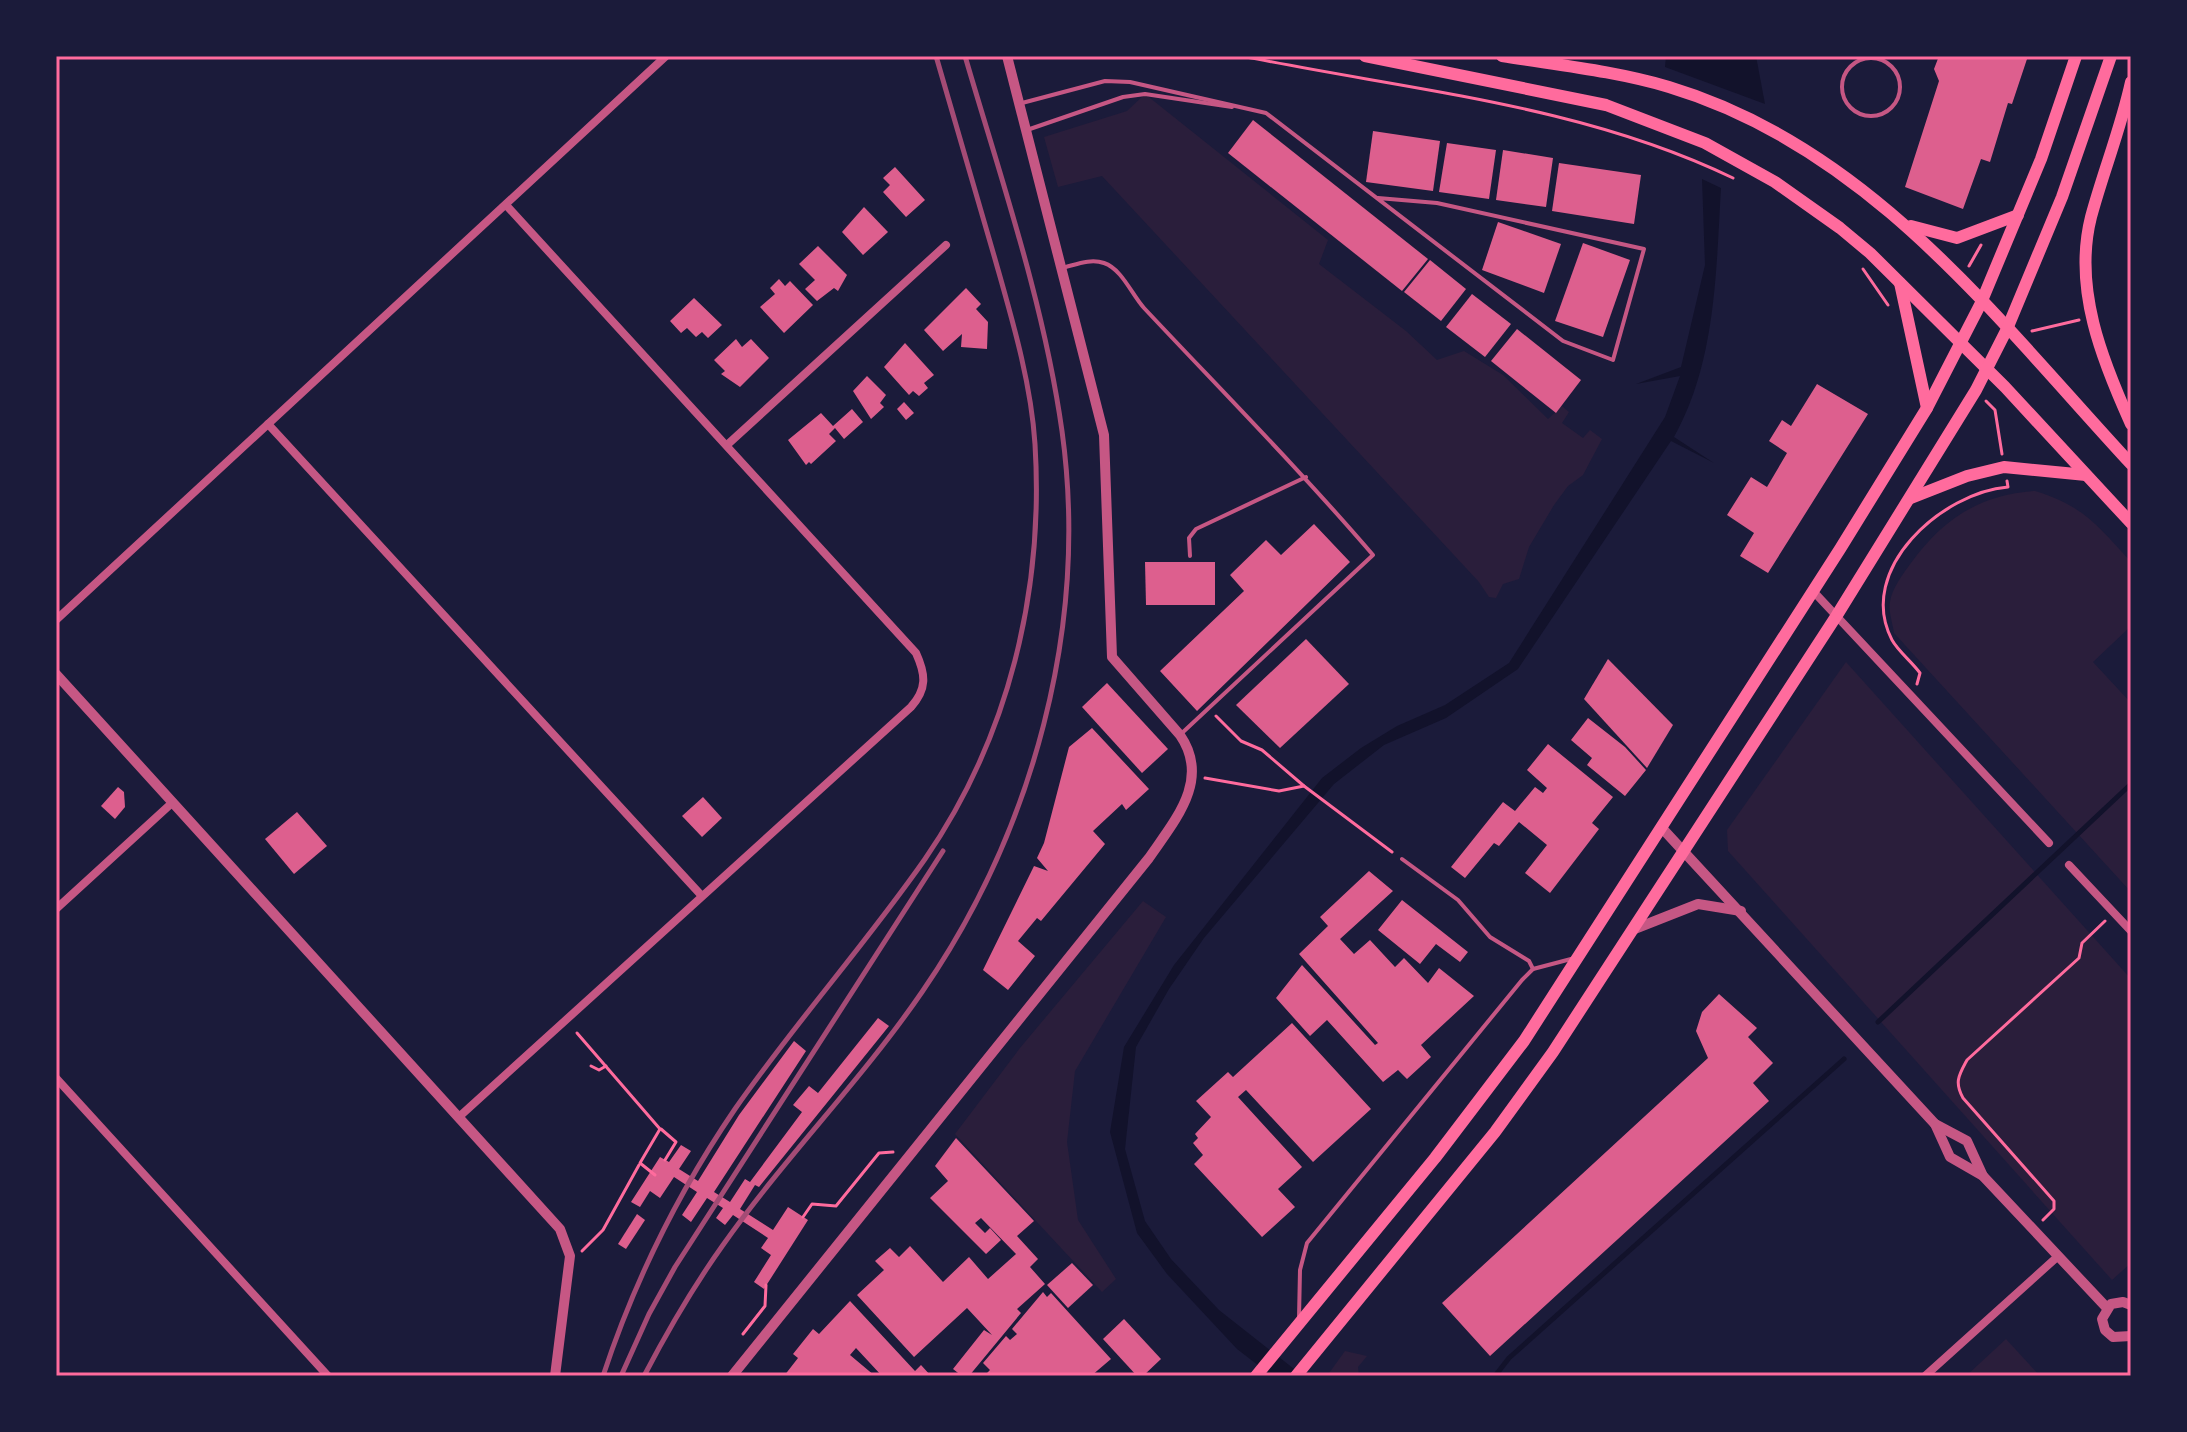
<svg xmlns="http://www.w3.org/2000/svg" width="2187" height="1432" viewBox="0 0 2187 1432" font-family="'Public Sans',sans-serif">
<rect width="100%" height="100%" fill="#1b1b3a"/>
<g fill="#2a1e3b">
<polygon points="1145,94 1328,240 1319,264 1406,331 1437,360 1464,351 1503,375 1548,419 1562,406 1569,412 1562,423 1583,438 1590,430 1602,439 1583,475 1568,486 1554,505 1529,547 1519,579 1503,584 1496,598 1489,597 1479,582 1102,176 1058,187 1044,137 1127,111"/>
<path d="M2035,491C2084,506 2098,526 2131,562V626L2093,662L2131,703V892L1894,633C1893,624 1888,611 1890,602C1892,588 1903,574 1911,563C1943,519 1979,495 2035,491Z"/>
<polygon points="1846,662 2131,979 2131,1263 2112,1280 1728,851 1727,830"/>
<polygon points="1143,901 1166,917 1075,1071 1067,1142 1078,1220 1116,1279 1102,1292 955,1134 1020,1048"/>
<polygon points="2006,1339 2040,1376 1966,1376"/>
<polygon points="1345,1351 1367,1356 1358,1367 1359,1376 1327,1376"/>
</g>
<g fill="#12122b">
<polygon points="1666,56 1756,56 1765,104 1665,67"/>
<path d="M1702,179L1721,188C1716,272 1716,362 1674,437L1714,463L1671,441L1518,669L1446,718L1384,745L1334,784L1204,938L1169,989L1136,1047L1125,1149L1145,1221L1171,1259L1219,1310L1303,1376H1272L1237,1349L1167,1274L1137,1233L1110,1132L1124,1047L1174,965L1322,778L1361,748L1397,726L1445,705L1509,663L1665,417L1680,376L1636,384L1681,367L1705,265Z"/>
</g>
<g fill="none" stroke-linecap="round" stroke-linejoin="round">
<g stroke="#12122b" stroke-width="5">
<polyline points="1878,1022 2131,784"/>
<polyline points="1495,1376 1509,1358 1844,1059"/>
</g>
</g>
<g fill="#dd5f8e">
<polygon points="1939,56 2028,56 2012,104 2008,103 1990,162 1981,159 1963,209 1905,187 1939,81 1934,69"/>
<polygon points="1253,120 1428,259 1402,291 1228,153"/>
<polygon points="1373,131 1440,141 1433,191 1366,182"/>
<polygon points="1447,143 1496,150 1489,199 1439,192"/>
<polygon points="1503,150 1553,158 1546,207 1496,200"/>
<polygon points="1559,163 1641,175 1634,224 1552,211"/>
<polygon points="895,167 925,200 906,217 883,192 890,185 883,178"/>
<polygon points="864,207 888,232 863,255 842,232"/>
<polygon points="1498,222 1561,244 1544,293 1482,270"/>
<polygon points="1583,243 1630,260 1603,337 1555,321"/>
<polygon points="818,246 847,275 838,291 834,288 817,301 805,289 815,280 799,264"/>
<polygon points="1430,260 1466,289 1441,321 1404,292"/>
<polygon points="779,279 785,286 790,281 813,305 784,333 760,307 775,294 770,288"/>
<polygon points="966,288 981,304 976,309 988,322 987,349 961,347 962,334 943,351 924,330"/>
<polygon points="1472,294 1511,324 1485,357 1446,327"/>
<polygon points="694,298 722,325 708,338 702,332 696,337 687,328 681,333 670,321"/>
<polygon points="1517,329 1581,380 1556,413 1491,361"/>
<polygon points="736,339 742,347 751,339 769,358 740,387 721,374 725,371 714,360"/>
<polygon points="905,343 934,375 924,383 928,388 919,396 913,391 909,395 884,367"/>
<polygon points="867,376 886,395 880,403 884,407 871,419 853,391"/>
<polygon points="1817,384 1868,414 1768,573 1740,556 1754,533 1727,515 1751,477 1767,487 1787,453 1769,441 1782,420 1791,426"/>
<polygon points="904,402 914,413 906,420 897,409"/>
<polygon points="852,409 863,422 844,439 835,428 829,434 836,441 811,464 809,462 806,465 788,440 821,413 833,426"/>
<polygon points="1314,524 1350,562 1197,711 1160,671 1244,591 1230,575 1266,540 1281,555"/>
<polygon points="1145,562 1215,562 1215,605 1146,605"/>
<polygon points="1306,639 1349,684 1280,748 1236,705"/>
<polygon points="1608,659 1673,725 1647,768 1584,699"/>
<polygon points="1107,683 1168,749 1142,773 1082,707"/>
<polygon points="1588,718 1625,747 1646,770 1625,796 1587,765 1592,758 1571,740"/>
<polygon points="1092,728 1149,789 1126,810 1122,804 1093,831 1105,844 1041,921 1037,918 1018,941 1035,956 1008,990 983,970 1034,866 1048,871 1037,858 1044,843 1069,747"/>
<polygon points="1548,744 1613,797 1592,823 1599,829 1550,893 1525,873 1547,845 1519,822 1499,846 1494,843 1465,878 1451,867 1503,802 1515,811 1535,787 1543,793 1547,788 1527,770"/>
<polygon points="118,787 124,792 125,807 115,819 101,806"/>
<polygon points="703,797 722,818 702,837 682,816"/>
<polygon points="297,812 327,846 294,874 265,839"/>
<polygon points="1369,871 1393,891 1340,939 1354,954 1370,940 1395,967 1404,958 1428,983 1439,968 1474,996 1421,1045 1431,1057 1407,1079 1398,1070 1383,1082 1327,1020 1310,1036 1276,998 1302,965 1375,1045 1378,1043 1299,954 1328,926 1320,917"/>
<polygon points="1402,900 1468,952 1460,962 1436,944 1420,964 1378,930"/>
<polygon points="1719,994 1757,1028 1748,1037 1773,1063 1753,1083 1769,1101 1490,1356 1442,1303 1708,1058 1696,1031 1702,1012"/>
<polygon points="878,1018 889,1026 759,1187 755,1185 740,1209 773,1230 788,1207 808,1220 764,1289 754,1282 771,1255 761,1248 768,1238 733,1215 725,1225 716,1218 723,1208 707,1198 691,1222 682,1215 697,1192 674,1177 660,1198 650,1191 640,1207 631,1202 660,1157 669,1162 681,1145 691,1151 679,1169 698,1181 739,1115 794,1041 806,1051 714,1192 730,1202 745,1179 750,1182 802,1112 793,1105 809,1086 818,1093"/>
<polygon points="1292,1023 1371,1109 1313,1162 1246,1090 1238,1097 1302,1167 1278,1189 1295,1207 1262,1237 1194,1164 1203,1155 1193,1143 1198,1138 1195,1134 1211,1117 1196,1101 1228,1072 1233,1077"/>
<polygon points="956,1138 1034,1221 1017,1236 1038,1259 1030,1267 1045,1284 1017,1309 1021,1313 969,1376 962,1376 953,1369 984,1330 992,1335 967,1308 914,1357 857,1295 884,1270 875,1261 890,1248 899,1257 910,1246 943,1282 969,1257 988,1279 1016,1254 981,1218 975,1223 985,1233 990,1228 1001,1240 986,1254 930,1198 948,1181 935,1166"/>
<polygon points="637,1214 645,1220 626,1249 618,1244"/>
<polygon points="1072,1263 1093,1285 1068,1308 1047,1285"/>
<polygon points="1043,1292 1047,1297 1051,1293 1111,1359 1091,1376 984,1376 990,1370 983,1363 1006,1336 1010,1340 1017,1334 1012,1329"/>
<polygon points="850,1301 915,1371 921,1365 931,1376 882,1376 856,1348 850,1355 875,1376 784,1376 798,1358 793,1354 813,1329 819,1334"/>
<polygon points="1124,1319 1161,1359 1143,1376 1137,1376 1103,1339"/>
</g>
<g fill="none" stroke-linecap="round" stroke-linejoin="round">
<g stroke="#ff6b9d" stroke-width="3">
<path d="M1242,56C1407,90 1580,104 1733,178"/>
<polyline points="1969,266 1981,245"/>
<polyline points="1863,269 1888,305"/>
<polyline points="2032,331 2079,320"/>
<polyline points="1986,401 1995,410 2002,454"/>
<path d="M1917,684L1920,673C1912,662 1898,651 1892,640C1855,569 1943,492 2008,487L2007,481"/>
<polyline points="1216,716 1241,741 1262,750 1304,786 1392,852"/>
<polyline points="1205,778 1279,791 1304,786"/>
<polyline points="577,1033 660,1129 640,1163 655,1175"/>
<polyline points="591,1066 599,1070 606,1066"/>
<polyline points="661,1129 676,1142 665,1160"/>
<polyline points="803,1217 812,1204 836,1206 879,1153 893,1152"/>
<path d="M2043,1220L2054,1209V1201L1963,1098C1954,1082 1959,1075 1967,1060L2079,958L2082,943L2105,921"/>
<polyline points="582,1251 603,1230 639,1165"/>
<polyline points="743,1334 765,1306 766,1285"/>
</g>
<g stroke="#c65784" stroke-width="4">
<circle cx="1871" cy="87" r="29"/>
<polyline points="1022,103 1105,81 1130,82 1266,113 1563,341 1613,360 1644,249 1437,203 1378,198"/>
<polyline points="1027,130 1123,97 1145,94 1232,107"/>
<path d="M1062,268C1075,265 1090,258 1104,263C1122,269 1132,295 1144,308C1221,390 1300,470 1373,555L1182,733"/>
<polyline points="1190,556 1189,538 1196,529 1306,477"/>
<polyline points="1402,859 1458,900 1490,937 1529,961 1533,969"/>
<polyline points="1299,1318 1300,1270 1307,1243 1522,980 1533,969 1571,959"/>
</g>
<g stroke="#c65784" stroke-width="8">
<polyline points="268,424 701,895"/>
<polyline points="727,445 946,245"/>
<polyline points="1813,591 2049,843"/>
<polyline points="56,620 666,56"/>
<polyline points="2069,865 2131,931"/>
<polyline points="56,909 173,802"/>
<polyline points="56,1078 328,1376"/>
<path d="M460,1116L911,707C927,689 926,675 916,653L506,205"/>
<polyline points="1925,1376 2056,1258"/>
</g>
<g stroke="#c65784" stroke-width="10">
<polyline points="56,674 560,1229 570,1256 555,1376"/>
<polyline points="1661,827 1935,1124 1950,1157 1983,1176 2107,1308"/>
<polyline points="1632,930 1698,904 1741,911"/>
<polyline points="1935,1124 1967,1141 1983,1176"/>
<polyline points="2131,1305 2123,1302 2111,1304 2102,1319 2105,1330 2113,1337 2131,1336"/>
<path d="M732,1376L1149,858C1175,820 1211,780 1180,735L1112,657L1104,435L1007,56"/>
</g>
<g stroke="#ff6b9d" stroke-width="12">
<polyline points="1365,56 1606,105 1705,143 1775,182 1840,228 1870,253 2005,387 2131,523"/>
<path d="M1502,56C1557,65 1615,71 1669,87C1869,147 1995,317 2131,464"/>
<path d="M2131,82C2121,128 2103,172 2091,217C2073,288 2102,360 2131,424"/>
<polyline points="1911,226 1957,238 2018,215"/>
<polyline points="1900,283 1927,408"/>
<polyline points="1911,498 1967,476 2004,467 2086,475"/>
<polyline points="1256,1376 1435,1158 1524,1041 1840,549 1927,408 1981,303 2041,159 2076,56"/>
<polyline points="1296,1376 1495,1132 1553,1052 1837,615 1976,390 2007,329 2062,197 2111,56"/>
</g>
<g stroke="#a44b75" stroke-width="5">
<path d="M603,1376C634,1282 679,1191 735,1109C795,1023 865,945 925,859C1009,737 1044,591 1035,444C1031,382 1012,319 995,259C975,192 956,124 936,56"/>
<polyline points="621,1376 649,1314 675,1267 943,851"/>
<path d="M644,1376C668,1330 693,1287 723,1245C785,1157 861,1081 922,992C1033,831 1089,626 1062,431C1044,303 1001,179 965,56"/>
</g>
</g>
<rect width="2187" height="1432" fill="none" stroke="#1b1b3a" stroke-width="116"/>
<rect x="58" y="58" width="2071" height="1316" fill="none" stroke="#ff6b9d" stroke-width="3"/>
</svg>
